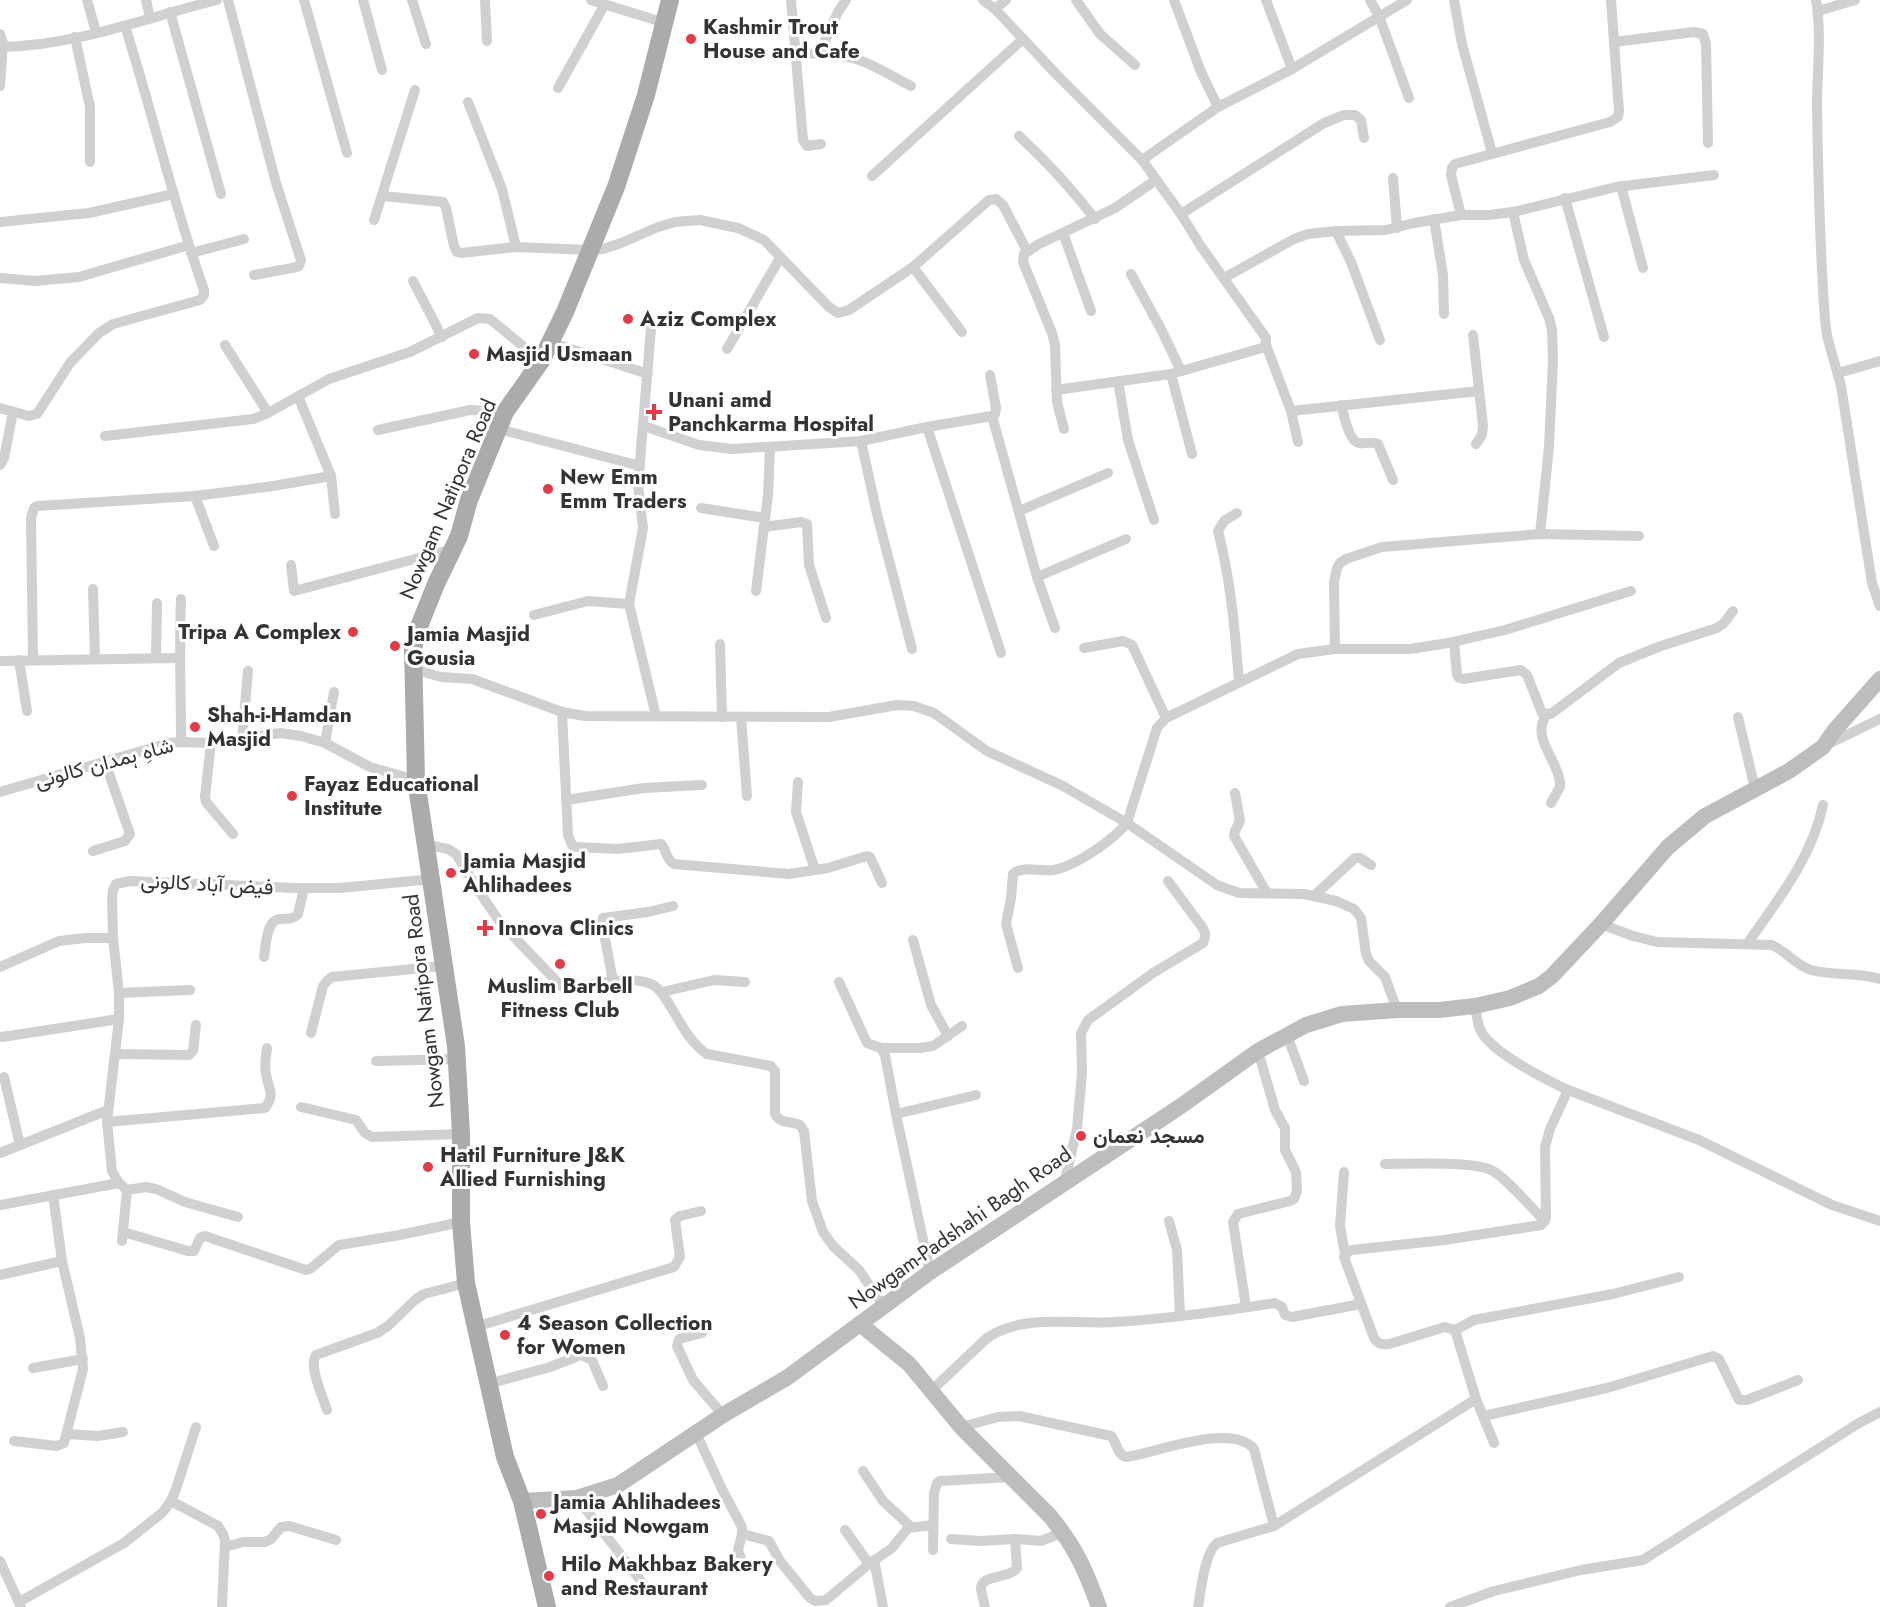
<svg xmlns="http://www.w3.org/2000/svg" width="1880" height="1607" viewBox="0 0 1880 1607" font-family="Jost,Vazirmatn,sans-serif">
<rect width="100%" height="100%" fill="#fff"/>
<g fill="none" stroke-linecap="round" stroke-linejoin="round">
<g stroke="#d0d0d0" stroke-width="10">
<polyline points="87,0 96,32"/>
<polyline points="146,0 150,18"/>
<polyline points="228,0 276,183 301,260 299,266 297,267 254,275"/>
<polyline points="304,0 347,153"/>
<polyline points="363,0 382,70"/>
<polyline points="412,0 426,44"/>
<polyline points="485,0 487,41"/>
<polyline points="591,0 665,23"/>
<polyline points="791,0 803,140 807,146 821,144"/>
<polyline points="983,0 995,9 1056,74 1142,160 1181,214 1200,245 1266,338 1266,345 1262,348 1171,374 1056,390"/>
<polyline points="1076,0 1100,34 1135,65"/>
<polyline points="1174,0 1201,72 1218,107"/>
<polyline points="1266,0 1292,69"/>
<polyline points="1370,0 1379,16 1409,98"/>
<polyline points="1454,0 1462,44 1492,153"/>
<path d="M1816,0C1822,35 1817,70 1817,105C1818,177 1820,249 1825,320L1827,336L1841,386L1872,583L1880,606"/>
<polyline points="995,9 1006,0"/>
<polyline points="1818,11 1855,0"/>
<polyline points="170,12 221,194"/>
<polyline points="0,34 3,43 0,86"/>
<polyline points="75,37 90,107 90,162"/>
<polyline points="1614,42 1694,32 1703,34 1706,44 1708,143"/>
<path d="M0,47C72,47 148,17 217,0"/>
<path d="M796,53C816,54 837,53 856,59C875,65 893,77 911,86"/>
<polyline points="819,54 838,12 846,0"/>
<polyline points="558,88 605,4"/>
<polyline points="468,102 502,189 516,247"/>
<path d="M1019,136C1047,162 1072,189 1095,219"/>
<polyline points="1142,160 1218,107 1292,69 1407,0"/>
<polyline points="872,176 1023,39"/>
<polyline points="1393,178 1397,228"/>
<polyline points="1621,186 1643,268"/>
<polyline points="383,196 443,202 446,208 454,246 457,252 461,253 516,247 590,250 603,249 621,243 658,227 675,222 700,220 738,228 764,240 829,307 838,313 849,310 913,267 989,200 996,199 1003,205 1027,251"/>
<polyline points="1565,198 1604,337"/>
<polyline points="1513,212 1524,260 1549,318 1552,330 1553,360 1549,447 1540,534"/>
<polyline points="1181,214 1324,123 1344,115 1355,115 1361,120 1364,138"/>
<polyline points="1461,215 1451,175 1452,168 1455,164 1610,122 1618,117 1619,111 1611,0"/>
<polyline points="1434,219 1443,275 1444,314"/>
<polyline points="374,220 415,90"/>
<polyline points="0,222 89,213 174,194"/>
<polyline points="1336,231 1351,262 1380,340"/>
<polyline points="1063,233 1091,311"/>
<polyline points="191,253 244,239"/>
<polyline points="913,267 962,332"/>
<polyline points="1131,274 1162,331 1181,371"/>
<polyline points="0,278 35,281 79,277 189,245"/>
<polyline points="1224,278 1294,239 1308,234 1336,231 1386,230 1414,223 1461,215 1489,215 1513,212 1616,187 1714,175"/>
<polyline points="413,281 442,337"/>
<polyline points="651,328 638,485 643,528 629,604 656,716"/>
<polyline points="1473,335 1483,426 1482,435 1476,444"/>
<polyline points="550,342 648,374"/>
<polyline points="225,345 268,413"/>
<polyline points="1266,345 1291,411 1298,442"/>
<polyline points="727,349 780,258"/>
<polyline points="1838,373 1880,361"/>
<polyline points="1171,374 1192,454"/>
<polyline points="1118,381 1128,440 1154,520"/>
<polyline points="298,396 331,476 335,514"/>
<path d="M1341,405C1344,415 1349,442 1359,443C1367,444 1372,441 1378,444L1393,480"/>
<path d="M0,408L29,416L37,414L70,363L99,333L113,324L200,300L204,295V290C173,203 153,114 125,26"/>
<polyline points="1291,411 1479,391"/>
<polyline points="992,416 1037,577 1055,628"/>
<polyline points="644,426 699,445 732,449 861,441 927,427 992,416 995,414 996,408 990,375"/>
<polyline points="927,427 1001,653"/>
<polyline points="499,429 640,466"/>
<polyline points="1064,429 1057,402 1055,345 1052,333 1023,262 1024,254 1039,244 1115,208 1156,180"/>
<polyline points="378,430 470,410 505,412"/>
<polyline points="105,436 253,419 268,413 329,379 410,352 478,318 490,319 541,361"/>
<polyline points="861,441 877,514 912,649"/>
<polyline points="0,465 4,458 13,412"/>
<polyline points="195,496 214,546"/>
<polyline points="701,508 765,518"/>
<polyline points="1019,511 1108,473"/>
<path d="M1237,513L1224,521L1218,531C1231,581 1235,631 1239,682"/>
<polyline points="764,527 801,522 807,524 809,565 826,618"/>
<polyline points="291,565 294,591 453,549"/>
<polyline points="1037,577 1126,539"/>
<polyline points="93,589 95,659"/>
<polyline points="756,591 768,495 770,447"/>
<path d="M181,599C179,647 181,694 181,742"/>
<polyline points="534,615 588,601 629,604"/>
<polyline points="1454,642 1457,675 1459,678 1463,679 1521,670 1527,675 1542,713 1551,714 1619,663 1658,647 1717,628 1724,623 1733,611"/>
<polyline points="720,644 722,717"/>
<polyline points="1084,648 1123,641 1132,645 1166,718"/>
<polyline points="1335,649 1334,582 1337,568 1340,563 1346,559 1382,547 1491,538 1540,534 1639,536"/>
<polyline points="156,657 157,603"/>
<polyline points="33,659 31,518 34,508 37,506 195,496 273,486 331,476"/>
<polyline points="19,660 27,711"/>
<polyline points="0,661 179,658"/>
<polyline points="413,669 441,677 472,679 562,712 585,716 829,717 897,705 914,706 934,713 987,751 1063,786 1127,823 1217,885 1239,893 1304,894 1336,901 1354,909 1361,918 1366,954 1369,961 1385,977 1397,1010"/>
<path d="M562,712L568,835L572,845L576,847L618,849L661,844C667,850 665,859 674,864L789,874L828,868L867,856L870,857L882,883"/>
<path d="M1547,714C1530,737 1557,758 1560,782V787L1551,803"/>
<polyline points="741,717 747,796"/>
<polyline points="1738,717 1755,789"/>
<polyline points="242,740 248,671"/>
<polyline points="211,743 205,797 206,802 233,834"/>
<polyline points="325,743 334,692"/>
<polyline points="1826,745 1880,719"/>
<polyline points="798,782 796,812 815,870"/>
<polyline points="0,792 169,743 181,742 211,743 280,733 301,736 325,743 370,767 416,780"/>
<polyline points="1235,793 1240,821 1235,831 1234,836 1267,893"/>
<polyline points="566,800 644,788 702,785"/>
<path d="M427,845L448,849L456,854L478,890L500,922L561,986L568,989C590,986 637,972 656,987C664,994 669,1004 675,1014C683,1028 693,1045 707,1054L771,1066L775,1071V1114C780,1124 791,1121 800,1125L804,1131L812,1201L823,1232L833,1246L859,1270L884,1307"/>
<polyline points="93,851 125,841 130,834 105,762"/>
<polyline points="1314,896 1355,858 1360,858 1371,865"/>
<path d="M1601,924L1633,936L1657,942L1772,945C1786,951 1795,965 1811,970C1834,976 1857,972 1880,979"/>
<polyline points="913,940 931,1005 948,1036"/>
<path d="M1747,944C1777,901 1812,858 1823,805"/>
<path d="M264,957C266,946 266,920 280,919C288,918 292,920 298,914L304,888"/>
<polyline points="0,967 59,941 85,938 113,938"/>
<path d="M1018,968L1006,924L1011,898L1013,874C1022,865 1041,872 1054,870C1077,865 1112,841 1127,823L1157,728L1166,718L1298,654L1335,649H1410L1448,643L1505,630L1631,591"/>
<polyline points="613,981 602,923 603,918 648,912 673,906"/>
<polyline points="839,982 867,1043 881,1048 885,1055 896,1114 930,1272"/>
<polyline points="662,992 714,980 745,982"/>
<polyline points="119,993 190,990"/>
<path d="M1475,1006C1477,1015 1477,1025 1482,1033C1495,1054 1545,1079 1568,1090L1699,1140L1832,1205L1880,1221"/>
<polyline points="311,1033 323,986 327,981 332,977 443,966"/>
<polyline points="1287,1035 1304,1081"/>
<polyline points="2,1037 119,1019"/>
<polyline points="881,1048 920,1048 933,1046 962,1026"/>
<polyline points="115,1054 189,1055 193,1051 196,1025"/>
<polyline points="376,1061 457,1059"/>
<polyline points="4,1077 20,1145"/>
<polyline points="301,1107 356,1120 365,1133 372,1137 461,1134"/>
<polyline points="896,1114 976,1095"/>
<path d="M107,1122L265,1108C276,1094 268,1089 266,1074C264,1066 266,1056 267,1048"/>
<polyline points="0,1153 108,1110"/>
<path d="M1385,1164C1409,1164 1474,1161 1491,1170C1506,1177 1532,1209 1545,1221"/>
<polyline points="1344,1172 1340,1226 1345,1254"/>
<path d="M1064,1184L1077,1129L1082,1073L1081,1033L1088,1020L1153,973L1203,943C1206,936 1206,933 1202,927L1168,881"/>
<polyline points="127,1190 119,1183 112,1171 107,1122 119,1019 119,993 113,938 112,898 113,890 116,884 130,881 295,888 340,888 432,879"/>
<polyline points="127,1190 146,1187 156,1189 185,1202 238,1217"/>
<polyline points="0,1205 119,1183"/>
<polyline points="1169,1221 1177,1250 1180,1315"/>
<polyline points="123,1232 188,1251 194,1251 200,1238 205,1236 306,1270 310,1269 339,1245 400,1235 461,1222"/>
<polyline points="122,1241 127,1190"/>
<polyline points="0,1275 62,1261"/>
<polyline points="1246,1307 1233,1222 1238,1214 1290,1201 1294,1199 1297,1191 1296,1172 1285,1150 1285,1128 1275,1110 1258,1051"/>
<polyline points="475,1327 674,1267 680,1257 675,1220 680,1216 701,1211"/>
<polyline points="1455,1330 1474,1320 1613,1294 1679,1277"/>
<polyline points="702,1333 679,1339 677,1346 693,1380 723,1415"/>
<polyline points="33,1368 83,1359"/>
<polyline points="488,1384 550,1367 581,1355 592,1360 603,1386"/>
<path d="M931,1391L987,1338C1024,1313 1073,1325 1114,1322C1168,1319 1222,1311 1275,1303L1282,1307L1285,1315L1292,1317L1361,1304"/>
<path d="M327,1410C323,1397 308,1366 316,1355L377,1333L389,1325L415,1300L424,1294L466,1283"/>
<polyline points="1484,1416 1607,1388 1713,1356 1719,1359 1739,1400 1747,1400 1798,1380"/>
<path d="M961,1427L998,1417L1019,1416L1111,1436C1117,1442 1116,1454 1126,1457C1156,1453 1231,1422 1254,1449L1274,1526"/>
<polyline points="696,1433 722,1489 742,1527 742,1534 738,1550 744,1567"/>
<polyline points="67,1434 98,1436 123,1432"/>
<polyline points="14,1441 57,1446 64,1443 83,1369 80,1338 62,1261 53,1195"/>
<path d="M1494,1443L1476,1399L1455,1330L1445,1327L1389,1344C1382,1345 1378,1344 1374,1338L1344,1257L1349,1251L1352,1250L1444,1240L1541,1225L1546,1218L1545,1147L1550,1129L1568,1090"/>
<polyline points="863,1471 883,1501 911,1527"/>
<polyline points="577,1498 647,1589"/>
<polyline points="171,1501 218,1526 223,1534 225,1540 222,1607"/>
<polyline points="845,1530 869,1564"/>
<polyline points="742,1534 769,1541 780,1561 810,1598 815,1601 826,1600 869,1564 892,1548 908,1528 933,1525"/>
<polyline points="951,1539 981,1541 1015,1539 1041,1541 1063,1532"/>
<polyline points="225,1547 243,1542 265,1542 271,1539 281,1527 289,1526 336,1540"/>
<polyline points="933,1550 934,1493 937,1483 940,1481 1011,1477"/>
<polyline points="874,1560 883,1607"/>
<polyline points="0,1561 21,1607"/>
<polyline points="19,1602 124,1543 162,1513 171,1501 176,1489 196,1427"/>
<path d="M985,1607C984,1601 981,1593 981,1588C982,1574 1010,1579 1017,1568L1015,1539"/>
<path d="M1198,1607C1201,1591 1204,1554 1217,1543L1274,1526L1476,1399"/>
<polyline points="1450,1607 1494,1591 1581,1570 1643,1560 1859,1423 1880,1412"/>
</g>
<g stroke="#bdbdbd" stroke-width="16">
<path d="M860,1324L909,1364L961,1427L1050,1516C1076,1548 1085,1569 1099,1607"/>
<polyline points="522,1501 577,1498 618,1485 723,1415 788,1377 930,1272 1181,1106 1258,1051 1306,1025 1342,1014 1397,1010 1439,1010 1475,1006 1510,998 1539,986 1552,976 1601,924 1668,847 1705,816 1789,771 1823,747 1834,731 1880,679"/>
</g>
<polyline stroke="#ababab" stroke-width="18" points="547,1607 522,1501 505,1457 466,1283 461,1222 461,1134 456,1046 416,780 413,648 420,624 436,584 459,536 469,500 505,412 541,361 565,312 616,187 646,95 670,0"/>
</g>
<g fill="#e63946" stroke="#fff" stroke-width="2">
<circle cx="691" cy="39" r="6"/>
<circle cx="628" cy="319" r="6"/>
<circle cx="474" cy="354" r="6"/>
<path d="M651 403h6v6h6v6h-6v6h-6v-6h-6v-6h6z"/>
<circle cx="548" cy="489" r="6"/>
<circle cx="353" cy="632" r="6"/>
<circle cx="395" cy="646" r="6"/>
<circle cx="195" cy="727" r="6"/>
<circle cx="292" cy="796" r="6"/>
<circle cx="451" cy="873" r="6"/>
<path d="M482 919h6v6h6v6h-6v6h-6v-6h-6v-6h6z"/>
<circle cx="560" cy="964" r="6"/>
<circle cx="1081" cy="1136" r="6"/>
<circle cx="428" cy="1167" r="6"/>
<circle cx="505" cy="1335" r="6"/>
<circle cx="541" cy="1514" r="6"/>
<circle cx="549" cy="1576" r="6"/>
</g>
<g text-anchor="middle" stroke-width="6" stroke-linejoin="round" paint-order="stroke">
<g font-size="21" font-weight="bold" fill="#333" stroke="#fff" text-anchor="start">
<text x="703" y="34">Kashmir Trout<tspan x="703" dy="24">House and Cafe</tspan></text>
<text x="640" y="326">Aziz Complex</text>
<text x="486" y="361">Masjid Usmaan</text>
<text x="668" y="407">Unani amd<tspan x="668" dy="24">Panchkarma Hospital</tspan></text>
<text x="560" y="484">New Emm<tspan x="560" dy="24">Emm Traders</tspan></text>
<text x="341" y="639" text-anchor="end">Tripa A Complex</text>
<text x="407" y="641">Jamia Masjid<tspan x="407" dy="24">Gousia</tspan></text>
<text x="207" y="722">Shah-i-Hamdan<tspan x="207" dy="24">Masjid</tspan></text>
<text x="304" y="791">Fayaz Educational<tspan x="304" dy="24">Institute</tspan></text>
<text x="463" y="868">Jamia Masjid<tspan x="463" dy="24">Ahlihadees</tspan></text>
<text x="498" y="935">Innova Clinics</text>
<text x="560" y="993" text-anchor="middle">Muslim Barbell<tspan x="560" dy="24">Fitness Club</tspan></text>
<text x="1093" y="1143">مسجد نعمان</text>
<text x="440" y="1162">Hatil Furniture J&amp;K<tspan x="440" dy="24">Allied Furnishing</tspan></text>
<text x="517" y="1330">4 Season Collection<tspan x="517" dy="24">for Women</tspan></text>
<text x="553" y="1509">Jamia Ahlihadees<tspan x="553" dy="24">Masjid Nowgam</tspan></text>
<text x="561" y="1571">Hilo Makhbaz Bakery<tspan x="561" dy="24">and Restaurant</tspan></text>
</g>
<g font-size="21" fill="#333" stroke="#fff">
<text transform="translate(448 499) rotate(-67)" y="7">Nowgam Natipora Road</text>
<text transform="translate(104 763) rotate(-15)" y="7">شاہِ ہمدان کالونی</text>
<text transform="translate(207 884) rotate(3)" y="7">فیض آباد کالونی</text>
<text transform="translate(424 1001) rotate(-97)" y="7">Nowgam Natipora Road</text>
<text transform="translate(960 1228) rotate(-35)" y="7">Nowgam-Padshahi Bagh Road</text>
</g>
</g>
</svg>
